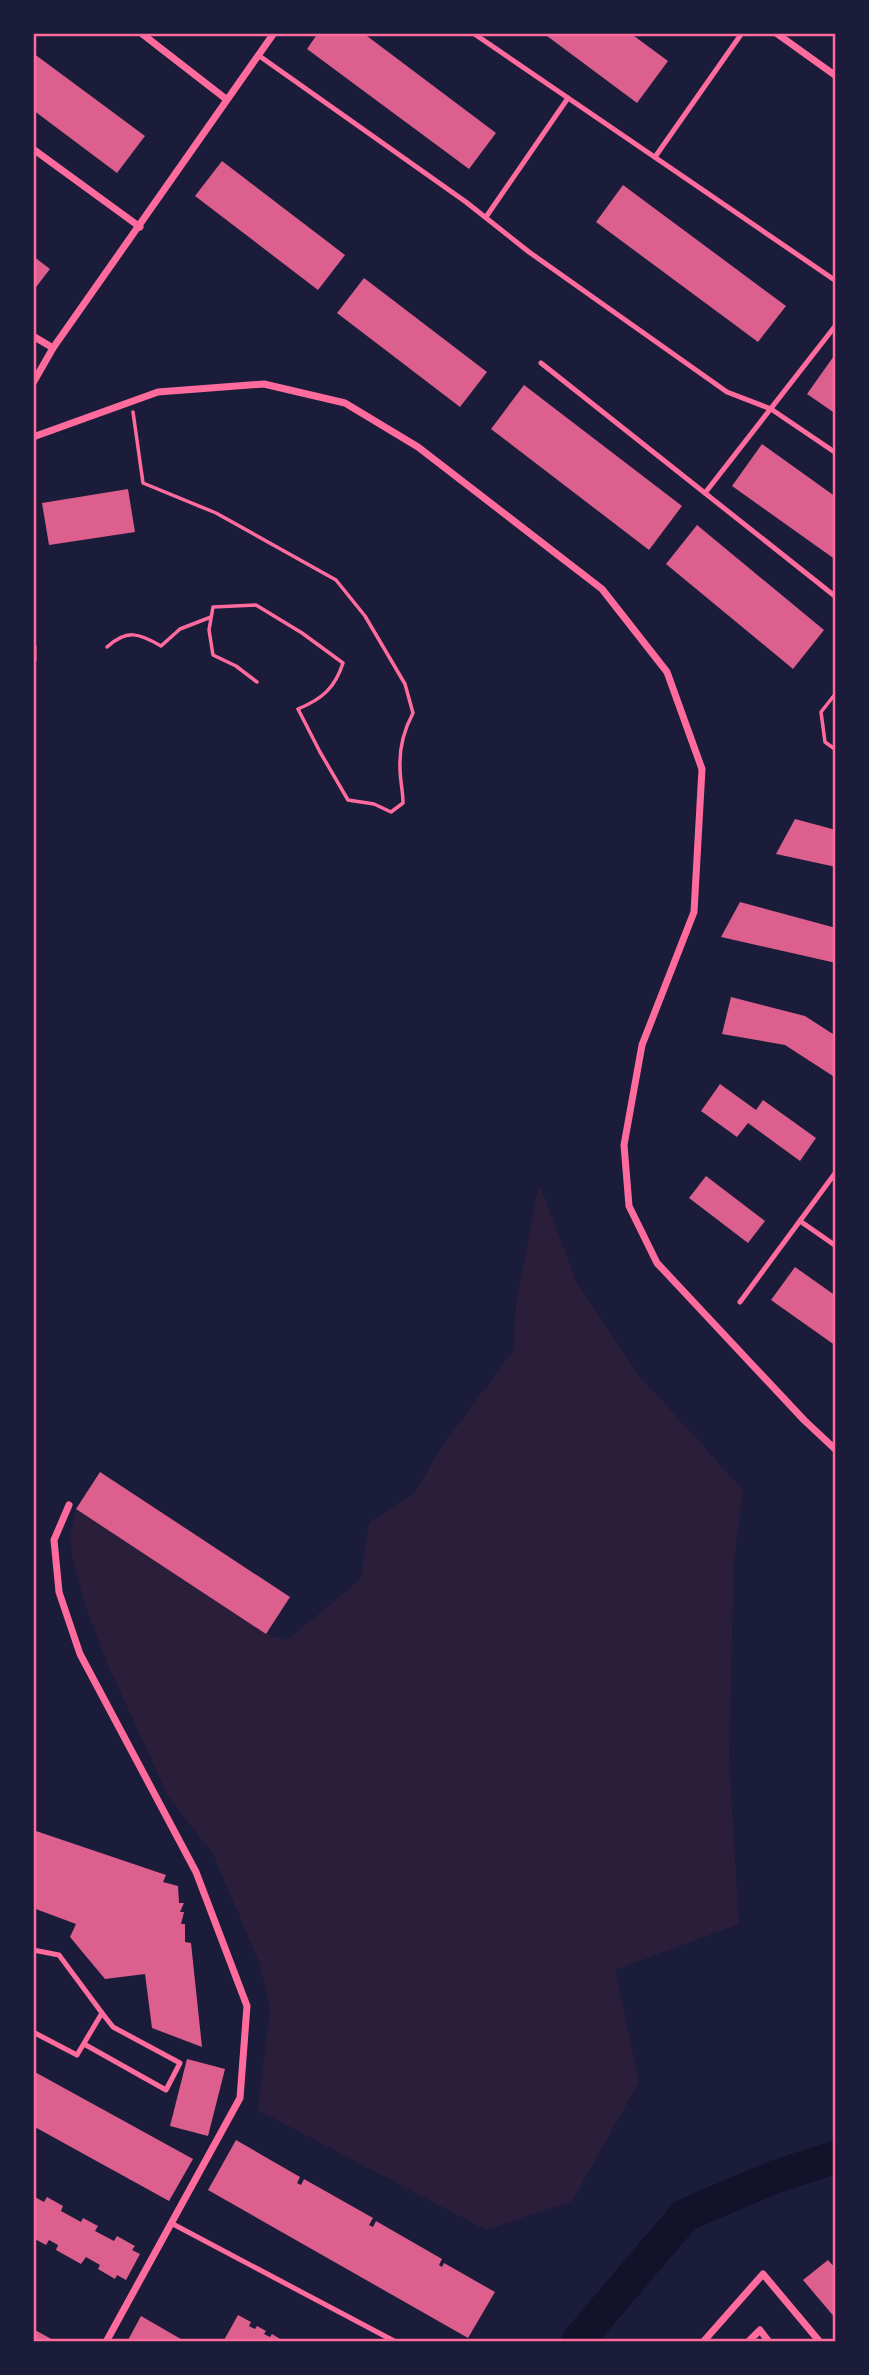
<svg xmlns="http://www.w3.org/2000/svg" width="869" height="2375" viewBox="0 0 869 2375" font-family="Lato,sans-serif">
<rect width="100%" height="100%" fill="#1b1b3a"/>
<polygon fill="#2a1e3b" points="539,1184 576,1281 636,1372 743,1490 734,1561 729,1757 739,1924 615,1970 639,2082 572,2201 486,2230 258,2110 270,2008 259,1962 213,1854 168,1796 108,1665 84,1602 72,1555 70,1536 76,1509 266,1634 287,1640 361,1579 369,1523 414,1493 445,1442 513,1351 516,1304"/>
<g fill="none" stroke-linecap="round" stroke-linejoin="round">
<polyline stroke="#12122b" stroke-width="33" points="577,2342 685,2215 777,2176 836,2157"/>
</g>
<g fill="#dd5f8e">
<polygon points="318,33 363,33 496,133 469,169 307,49"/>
<polygon points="543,33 630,33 668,61 637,103"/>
<polygon points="33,53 145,136 117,173 33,110"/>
<polygon points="222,161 345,255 318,290 195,196"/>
<polygon points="623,185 786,306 758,342 596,222"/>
<polygon points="33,256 50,269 33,291"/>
<polygon points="364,278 487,372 460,407 337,313"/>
<polygon points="836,353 836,414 807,394"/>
<polygon points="524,385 682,506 649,550 491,429"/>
<polygon points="762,444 836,497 836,560 732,486"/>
<polygon points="128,489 135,532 49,545 42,503"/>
<polygon points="697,525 824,630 793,669 666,564"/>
<polygon points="795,819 836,830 836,867 776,854"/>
<polygon points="740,902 836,928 836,963 721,937"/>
<polygon points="731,997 805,1016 836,1036 836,1078 785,1045 722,1034"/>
<polygon points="720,1084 756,1110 763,1100 816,1138 800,1161 748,1123 737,1137 701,1111"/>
<polygon points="706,1176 765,1221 748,1243 689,1198"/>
<polygon points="795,1267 836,1296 836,1346 771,1300"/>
<polygon points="100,1472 290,1597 266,1634 76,1509"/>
<polygon points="33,1830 166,1875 163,1882 178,1886 179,1903 184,1903 180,1912 184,1912 181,1924 185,1924 185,1942 191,1943 202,2047 152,2028 145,1974 105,1979 70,1937 76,1924 33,1908"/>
<polygon points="187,2059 225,2069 208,2136 170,2126"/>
<polygon points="33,2071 193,2159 169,2201 33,2126"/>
<polygon points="236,2140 300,2177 297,2183 301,2185 304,2179 373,2218 369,2225 373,2227 376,2221 442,2259 439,2265 442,2267 444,2263 495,2292 468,2338 208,2190"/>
<polygon points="33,2196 44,2202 47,2197 63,2206 61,2211 81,2222 83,2218 98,2226 95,2231 114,2241 117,2236 135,2246 132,2250 140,2254 126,2280 117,2275 115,2279 98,2269 100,2265 86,2257 81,2264 56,2250 58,2245 49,2240 46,2245 33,2238"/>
<polygon points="828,2260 836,2269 836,2319 803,2280"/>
<polygon points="238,2315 251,2322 249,2326 255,2329 257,2326 266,2331 264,2334 270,2337 272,2334 285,2342 223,2342"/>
<polygon points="141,2316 186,2342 127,2342"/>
<polygon points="33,2329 57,2342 33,2342"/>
</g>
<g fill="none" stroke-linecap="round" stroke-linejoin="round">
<g stroke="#ff6b9d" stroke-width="3.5">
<path d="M133,412L143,483L216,513L336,580L365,616L405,684L413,713C404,730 399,748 400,768C400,780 403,791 403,803L391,812L374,804L348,800L320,752L298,709C322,699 335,688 343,663L302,633L256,605L213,607L209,630L213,655L236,666L257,682"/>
<path d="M107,647C127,629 139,633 161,646L180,629L211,617"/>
<polyline points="836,693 821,712 825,742 836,750"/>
</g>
<g stroke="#ff6b9d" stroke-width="5">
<polyline points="473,33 836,281"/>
<polyline points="258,55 466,202 529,252 727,392 771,409 836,453"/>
<polyline points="655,157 742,33"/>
<polyline points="486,217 568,98"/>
<polyline points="541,363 836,597"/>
<polyline points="705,493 836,325"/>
<polyline points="800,1221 836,1246"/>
<polyline points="740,1302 836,1172"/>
<polyline points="33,1950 59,1955 102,2013 77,2055 33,2032"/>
<polyline points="84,2044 166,2090 180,2063 113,2027 102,2013"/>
<polyline points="171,2223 396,2342"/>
</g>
<g stroke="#ff6b9d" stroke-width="7">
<polyline points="141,33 226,99"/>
<polyline points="776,33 836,76"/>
<polyline points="33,149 140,227"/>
<polyline points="33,336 53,348"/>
<polyline points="33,383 53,348 274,33"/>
<polyline points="33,437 158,392 264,384 345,403 418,447 602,589 667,672 702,769 694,912 642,1045 624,1145 629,1206 657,1263 804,1420 836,1450"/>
<polyline points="33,647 33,660"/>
<polyline points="69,1505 54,1540 59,1592 80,1654 196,1872 247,2006 240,2098 106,2342"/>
<polyline points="703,2342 763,2274 820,2342"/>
<polyline points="748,2342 760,2330 769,2342"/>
</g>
</g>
<rect width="869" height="2375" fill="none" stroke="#1b1b3a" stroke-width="70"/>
<rect x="35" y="35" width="799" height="2305" fill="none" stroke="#ff6b9d" stroke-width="2.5"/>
</svg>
